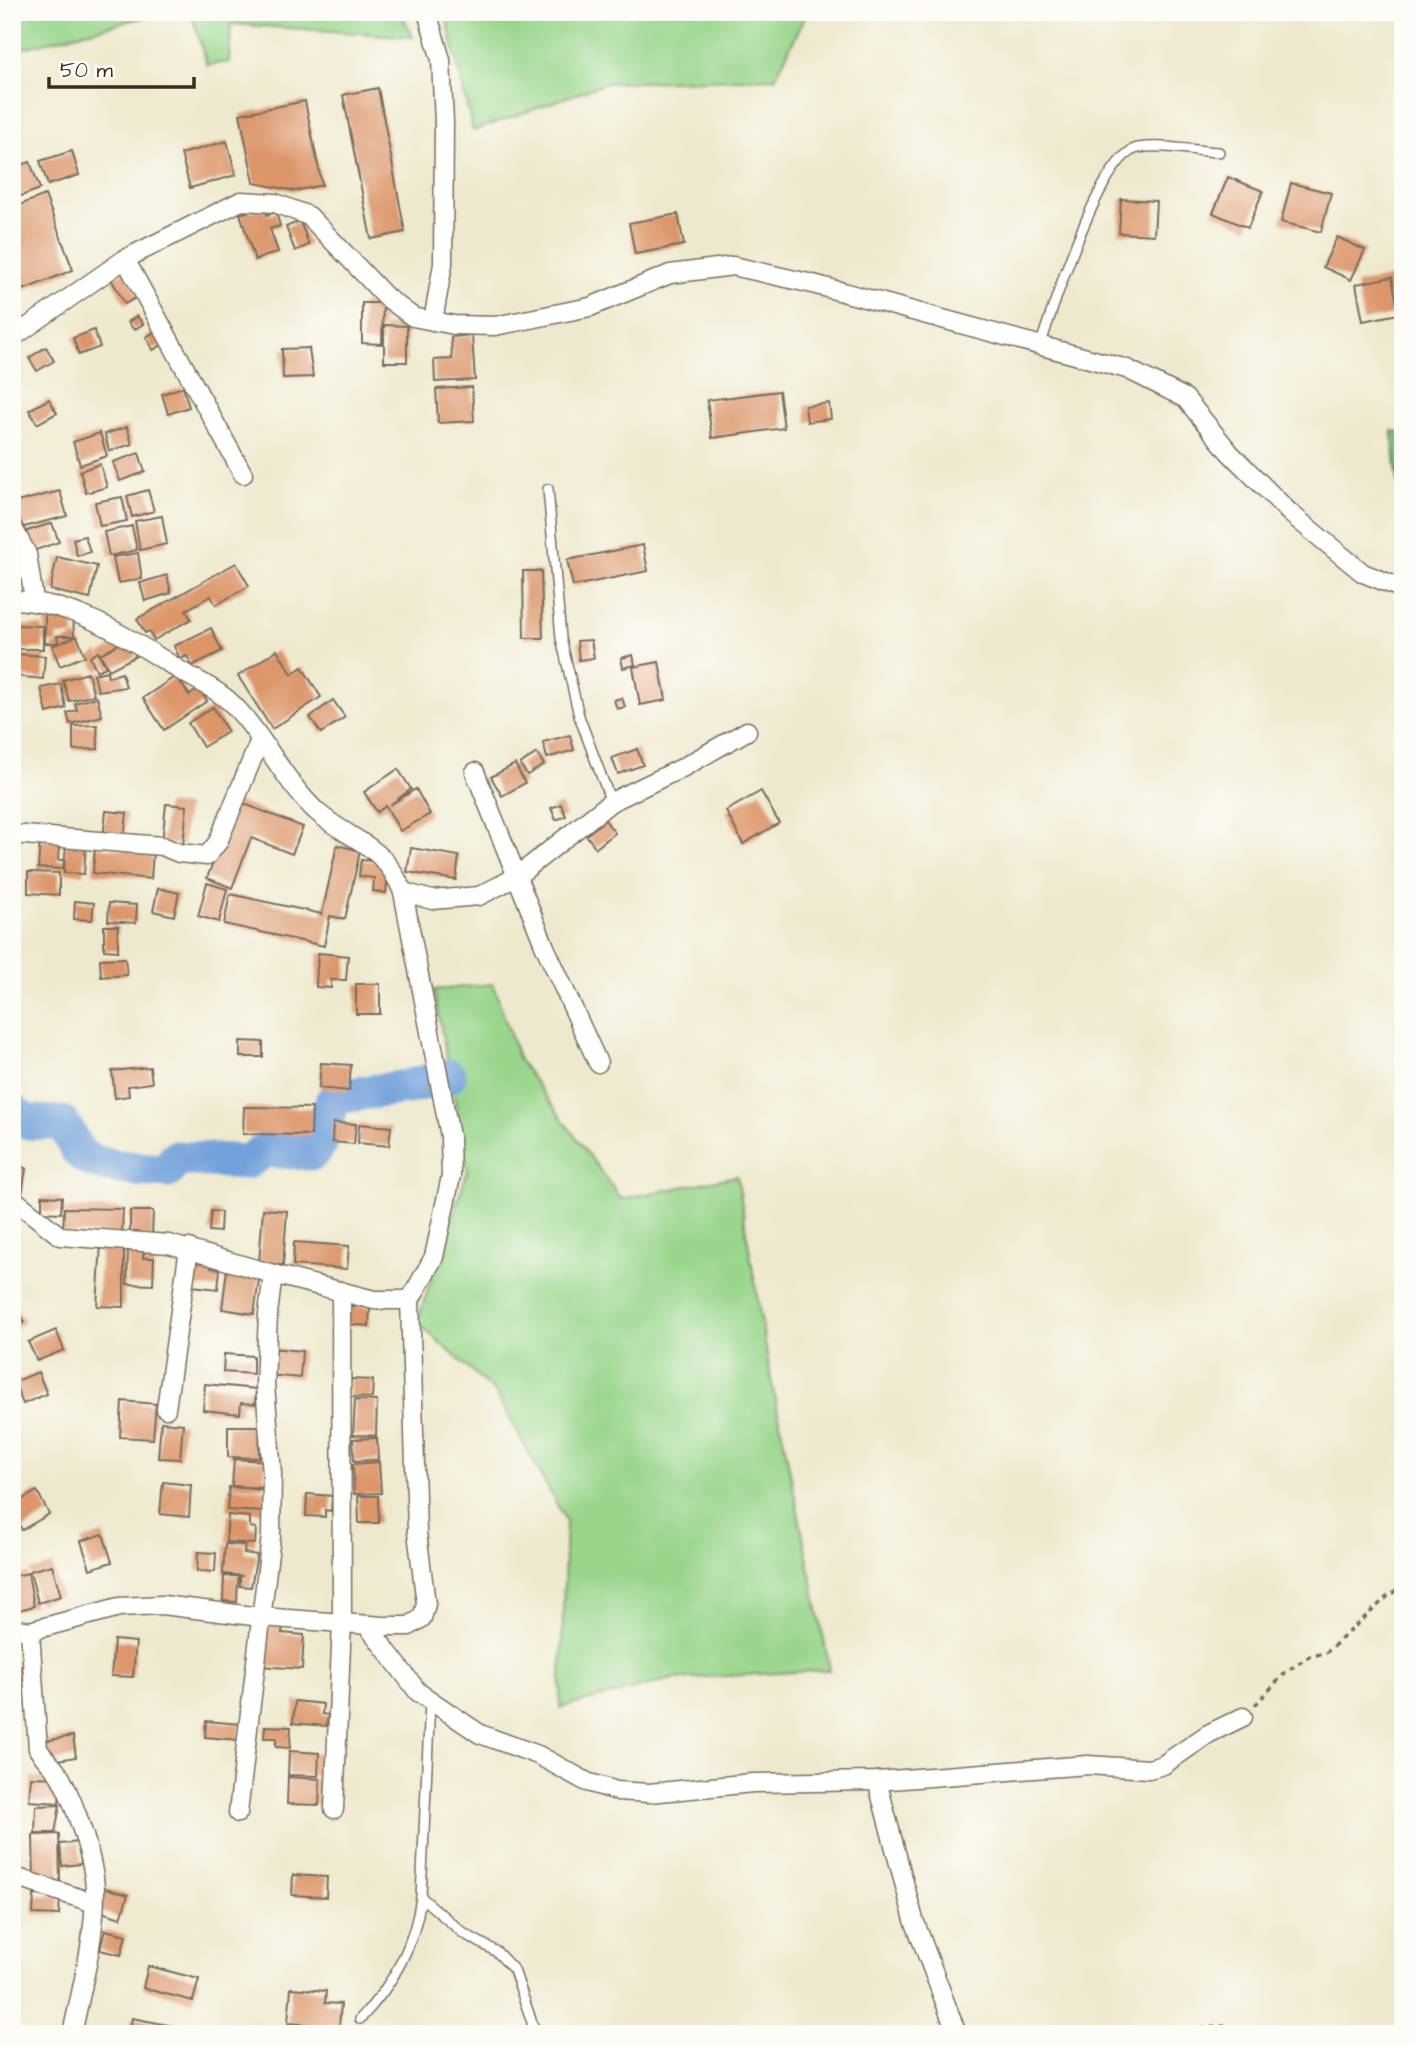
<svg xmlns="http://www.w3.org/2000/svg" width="1415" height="2046" viewBox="0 0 1415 2046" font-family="'Architects Daughter',sans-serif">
<rect width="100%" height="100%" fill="#fdfcf7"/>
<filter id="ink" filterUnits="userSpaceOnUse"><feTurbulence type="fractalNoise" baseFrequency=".0143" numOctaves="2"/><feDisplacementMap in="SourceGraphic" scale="14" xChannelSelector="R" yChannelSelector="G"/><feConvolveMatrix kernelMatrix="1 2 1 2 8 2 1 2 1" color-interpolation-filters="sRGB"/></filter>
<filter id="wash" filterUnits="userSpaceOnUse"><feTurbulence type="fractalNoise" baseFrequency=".00686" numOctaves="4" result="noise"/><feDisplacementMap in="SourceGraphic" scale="28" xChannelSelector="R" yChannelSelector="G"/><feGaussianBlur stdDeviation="1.57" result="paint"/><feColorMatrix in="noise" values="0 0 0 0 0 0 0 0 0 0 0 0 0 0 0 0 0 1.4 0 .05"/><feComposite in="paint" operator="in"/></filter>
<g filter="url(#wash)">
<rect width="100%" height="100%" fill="#eee9ce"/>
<g fill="#98d58b" stroke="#6a8054" stroke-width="2">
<polygon points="12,12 164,12 12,51"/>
<polygon points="191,12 401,12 413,37 231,24 229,62 207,65"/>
<polygon points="445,12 807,12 807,13 775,78 606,83 473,131"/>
<polygon points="493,984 519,1060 621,1199 737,1176 770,1373 830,1670 672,1679 560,1708 566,1521 496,1393 417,1322 468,1170 434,990"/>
</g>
<polygon fill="#7ab677" stroke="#5a704a" stroke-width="2" points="1392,431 1403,433 1403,529"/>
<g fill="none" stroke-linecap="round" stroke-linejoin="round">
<path stroke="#72a0da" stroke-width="35" d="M12,1111L27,1122L62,1123C70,1132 72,1143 79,1152C92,1168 148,1170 168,1171L175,1158L246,1162L266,1150L313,1153L320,1143L332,1102L342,1096L407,1087L449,1076"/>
</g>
<g id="blocks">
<g fill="#dc966b">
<polygon points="378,88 405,232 371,239 343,95"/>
<polygon points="305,101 322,185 295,191 254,183 240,114"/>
<polygon points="227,141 236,175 190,188 181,154"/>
<polygon points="72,151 79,175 48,185 40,161"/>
<polygon points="30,162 40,189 16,198 12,187 12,168"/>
<polygon points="1228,177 1263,191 1248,228 1213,213"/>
<polygon points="1291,183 1331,193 1321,232 1281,222"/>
<polygon points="45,195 73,270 16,293 12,282 12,208"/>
<polygon points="1121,199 1156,201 1154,235 1119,233"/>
<polygon points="264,207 267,215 276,212 280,226 270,229 278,252 255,260 240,214"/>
<polygon points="678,214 684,245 635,254 629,223"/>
<polygon points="300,221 309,245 295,251 286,227"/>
<polygon points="1337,237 1365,250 1351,280 1323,267"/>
<polygon points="125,271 139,296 125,304 111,279"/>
<polygon points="1392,277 1399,314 1363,321 1356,284"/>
<polygon points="362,303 383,303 382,344 362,343"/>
<polygon points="137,316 143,324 134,330 128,322"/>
<polygon points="384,325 407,326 407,362 384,362"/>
<polygon points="160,329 167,342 153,350 146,337"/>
<polygon points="94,330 100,347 79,355 73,338"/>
<polygon points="472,335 475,380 435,382 434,360 452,359 451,337"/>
<polygon points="46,347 54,361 37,371 29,358"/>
<polygon points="309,348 313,377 283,378 282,349"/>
<polygon points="183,387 189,407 168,414 162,394"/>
<polygon points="472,387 474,421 438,423 436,389"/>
<polygon points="779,391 784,428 712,438 707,400"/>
<polygon points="49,399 57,413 37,424 29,410"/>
<polygon points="829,403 831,419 807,422 805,406"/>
<polygon points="127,427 132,444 109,451 105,434"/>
<polygon points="100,433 107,456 80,465 73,442"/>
<polygon points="139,453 145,472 120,481 113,462"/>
<polygon points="100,464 107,487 86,493 80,471"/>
<polygon points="148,490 154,511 132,517 127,496"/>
<polygon points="60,491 67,516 20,528 13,503"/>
<polygon points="122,497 127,521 100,526 95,502"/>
<polygon points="162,516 167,544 140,550 135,521"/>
<polygon points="52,523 59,542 30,552 24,532"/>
<polygon points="132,526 137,550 109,556 104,532"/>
<polygon points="85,536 90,552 77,556 73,539"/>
<polygon points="643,545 648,571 573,586 567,560"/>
<polygon points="20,553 25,580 12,582 12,554"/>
<polygon points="138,553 142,579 118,583 113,557"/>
<polygon points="57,557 97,566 90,599 50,590"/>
<polygon points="236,563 249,586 216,605 211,596 186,610 191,619 154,640 149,631 145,633 137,619"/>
<polygon points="523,571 541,571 543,638 524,638"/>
<polygon points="167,575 171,593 145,601 140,583"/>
<polygon points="45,612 73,612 74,636 57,636 58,643 45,643"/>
<polygon points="12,625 43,626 43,649 12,649"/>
<polygon points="211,628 222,651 192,666 187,656 180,659 174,646"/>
<polygon points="77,636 85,656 60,666 52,646"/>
<polygon points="128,639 136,656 109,670 100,654"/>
<polygon points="591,640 594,658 579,660 577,641"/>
<polygon points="277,650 292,674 302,667 321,697 272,729 238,676"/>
<polygon points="98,652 106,667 97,671 90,657"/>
<polygon points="15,654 45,656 43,679 13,676"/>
<polygon points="633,655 635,665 623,668 621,658"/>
<polygon points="659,662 666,700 640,705 633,667"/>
<polygon points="107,671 108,677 122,673 126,687 98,691 94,674"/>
<polygon points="88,673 94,695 69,701 63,680"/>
<polygon points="176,676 189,695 199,689 207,701 164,730 143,698"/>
<polygon points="61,684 66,708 47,713 41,688"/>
<polygon points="97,697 102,716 70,724 67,713 77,710 75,703"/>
<polygon points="622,698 625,707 617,709 614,700"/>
<polygon points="333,700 345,717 321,733 310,717"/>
<polygon points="213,707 228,732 203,747 188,723"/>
<polygon points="12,711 19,711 17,738 12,738"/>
<polygon points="97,725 98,749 73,750 73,726"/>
<polygon points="570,735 574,750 547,758 543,742"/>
<polygon points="637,749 643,765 618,774 612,758"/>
<polygon points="537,753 544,765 527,775 520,764"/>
<polygon points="515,764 525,783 502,796 491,777"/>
<polygon points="398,769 411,789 390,805 416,789 430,814 400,831 386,806 377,812 364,792"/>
<polygon points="761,791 779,823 743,844 726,811"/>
<polygon points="237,801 303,827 292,854 251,838 232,888 207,878"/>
<polygon points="166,804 187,806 183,845 162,843"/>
<polygon points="561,804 566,816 556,820 551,808"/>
<polygon points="106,811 127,813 124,840 103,838"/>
<polygon points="605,820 615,833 596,848 586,835"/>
<polygon points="40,839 60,840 58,860 64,860 63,869 38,868"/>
<polygon points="66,843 86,845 84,874 64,873"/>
<polygon points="337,845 360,851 345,919 330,916 324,946 224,924 230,894 322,914"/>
<polygon points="95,847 153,852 151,879 93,873"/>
<polygon points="411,848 459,856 456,880 407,872"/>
<polygon points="361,860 384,862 388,874 386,893 373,891 374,878 359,876"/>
<polygon points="28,872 59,873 59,895 28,893"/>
<polygon points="207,883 227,889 219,922 198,916"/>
<polygon points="158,888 179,893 174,916 153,911"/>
<polygon points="75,901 94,903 92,920 74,919"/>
<polygon points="109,903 137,905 136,923 108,921"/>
<polygon points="104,926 118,926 118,951 104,950"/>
<polygon points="318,953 348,956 346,980 331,980 331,988 316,987"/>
<polygon points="125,958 127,975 101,977 100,959"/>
<rect x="356" y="984" width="24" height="30"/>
<polygon points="240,1041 263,1042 263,1057 240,1057"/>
<polygon points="321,1063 351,1065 349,1091 319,1088"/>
<polygon points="150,1067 152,1083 128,1086 129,1096 115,1098 112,1071"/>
<polygon points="244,1107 312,1108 311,1135 243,1134"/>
<polygon points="333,1123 356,1124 354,1144 332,1142"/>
<polygon points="359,1124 391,1127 389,1146 358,1143"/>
<polygon points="12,1166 26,1168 22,1194 12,1192"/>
<polygon points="42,1196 62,1197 61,1213 42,1212"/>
<polygon points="64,1208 123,1209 122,1234 63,1233"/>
<polygon points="263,1209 287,1211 283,1265 259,1263"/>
<polygon points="130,1211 153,1211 152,1237 130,1236"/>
<polygon points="211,1211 221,1212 220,1232 209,1231"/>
<polygon points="294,1242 349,1246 347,1269 293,1265"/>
<polygon points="101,1244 124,1246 124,1307 97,1306"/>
<polygon points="128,1250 144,1251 143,1258 154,1258 153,1285 127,1284"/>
<polygon points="194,1262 211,1263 211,1268 220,1269 218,1289 192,1286"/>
<polygon points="227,1269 260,1273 254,1314 222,1309"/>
<polygon points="12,1301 25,1322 12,1330"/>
<polygon points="347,1306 370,1307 369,1326 345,1324"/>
<polygon points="56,1330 64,1350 37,1361 28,1342"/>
<polygon points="270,1348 302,1351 300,1378 268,1375"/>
<polygon points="224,1354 253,1356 253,1374 223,1372"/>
<polygon points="38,1372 47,1394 23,1404 14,1382"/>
<polygon points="350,1379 373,1380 372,1398 349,1397"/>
<polygon points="205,1384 256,1389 255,1404 241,1403 240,1414 203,1410"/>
<polygon points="355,1400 377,1401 376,1436 353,1435"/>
<polygon points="122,1401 156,1404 153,1439 120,1437"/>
<polygon points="161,1422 183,1424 180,1459 158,1458"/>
<polygon points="228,1426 260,1426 259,1458 228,1457"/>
<polygon points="377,1438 378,1460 354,1461 353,1439"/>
<polygon points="234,1459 266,1461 264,1488 232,1486"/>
<polygon points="379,1462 381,1493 354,1494 353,1464"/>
<polygon points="163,1482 191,1485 189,1517 160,1514"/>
<polygon points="229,1487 266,1490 264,1512 227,1510"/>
<polygon points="37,1491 49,1514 22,1530 12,1512 12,1505"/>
<polygon points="307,1494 332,1496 331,1511 325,1510 325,1517 306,1516"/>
<polygon points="358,1496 378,1496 379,1523 359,1523"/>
<polygon points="228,1515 250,1517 250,1527 256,1528 255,1544 226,1542"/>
<polygon points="103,1534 112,1562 90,1569 81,1541"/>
<polygon points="225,1544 245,1545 244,1553 257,1555 251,1587 240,1586 240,1576 243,1576 223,1574"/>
<polygon points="198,1552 216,1553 215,1572 197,1571"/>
<polygon points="52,1565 61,1596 38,1603 30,1571"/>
<polygon points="28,1573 34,1606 12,1612 12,1577"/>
<polygon points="224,1576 238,1576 237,1602 223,1601"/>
<polygon points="262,1625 283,1626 282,1633 304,1635 302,1669 259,1666"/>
<polygon points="114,1640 136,1642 133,1677 111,1676"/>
<polygon points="28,1666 30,1690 12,1691 12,1667"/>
<polygon points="295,1701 323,1704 322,1714 328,1715 326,1726 293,1723"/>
<polygon points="206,1721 240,1724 238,1740 205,1737"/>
<polygon points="265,1726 291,1727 290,1748 276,1747 276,1738 264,1738"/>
<polygon points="73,1736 76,1757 47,1762 44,1741"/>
<polygon points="289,1751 319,1753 318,1776 288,1775"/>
<polygon points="31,1777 61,1778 59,1803 29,1801"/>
<polygon points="288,1777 320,1779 319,1805 287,1804"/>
<polygon points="60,1805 55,1833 35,1833 36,1806"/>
<polygon points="12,1823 20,1824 18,1858 12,1858"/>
<polygon points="59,1834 60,1881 34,1882 33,1835"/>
<polygon points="79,1842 81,1864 62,1866 60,1844"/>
<polygon points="293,1875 327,1877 326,1897 292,1895"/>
<polygon points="102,1887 128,1895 121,1918 95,1910"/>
<polygon points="34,1895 60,1896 59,1915 33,1914"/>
<polygon points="105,1930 126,1935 121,1955 100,1950"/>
<polygon points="148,1966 199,1979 193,2001 143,1988"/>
<polygon points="291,1988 326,1991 325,2003 341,2004 339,2027 288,2023"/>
<polygon points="132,2018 184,2028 183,2034 129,2034"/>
</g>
</g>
</g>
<g filter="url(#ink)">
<use href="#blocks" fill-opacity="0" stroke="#7a6d5c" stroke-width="2"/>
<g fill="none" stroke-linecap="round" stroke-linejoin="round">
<g stroke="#7a6d5c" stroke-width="12">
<g id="lane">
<path d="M1040,346C1053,308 1100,155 1138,148C1163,144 1194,151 1219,152"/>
<polyline points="548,489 561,638 579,716 611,802"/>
<polyline points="430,1700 421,1897 463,1933 497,1952 514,1970 536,2034"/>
<path d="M360,2019C394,1984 415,1944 421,1897"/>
</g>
</g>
<g stroke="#7a6d5c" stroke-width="21">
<g id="street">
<polyline points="427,12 441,60 444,122 443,264 433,321"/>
<polyline points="125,259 243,474"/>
<polyline points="12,338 125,259 241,201 275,203 309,216 386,297 413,317 454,325 495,326 590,307 670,274 733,266 813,284 1127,369 1185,398 1230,453 1290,513 1363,573 1403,589"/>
<polyline points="12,526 27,554 34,600"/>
<path d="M12,600C76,602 129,638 181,671C200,682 224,693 238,710C266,740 285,782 316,811C352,843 382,841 403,892L450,1136L451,1176L434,1257L410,1300H374L273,1274L268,1314L265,1385L272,1474L271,1536L238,1813"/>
<polyline points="475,772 545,947 598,1063"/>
<polyline points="12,834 162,846 179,853 207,856 218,842 260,740"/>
<polyline points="403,892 432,900 479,896 516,877 611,802 682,768 747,731"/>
<polyline points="12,1198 60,1236 169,1244 273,1274"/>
<polyline points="166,1409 189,1248"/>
<polyline points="367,1625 418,1692 480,1734 538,1755 587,1782 617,1791 649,1793 753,1783 877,1781 1088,1765 1149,1769 1163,1765 1208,1734 1243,1717"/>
<polyline points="12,1628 30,1631 119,1607 162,1605 261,1617 383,1626 409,1626 422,1618 426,1604 417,1532 410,1300"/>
<path d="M30,1631L38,1749C45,1760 55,1767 61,1778C75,1804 95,1862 95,1891C95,1939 82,1987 72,2034"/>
<polyline points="877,1781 914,1920 957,2034"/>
<polyline points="334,1809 342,1622 341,1291"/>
<polyline points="12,1876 94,1903"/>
</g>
</g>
<g stroke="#7a6d5c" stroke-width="3.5" stroke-dasharray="5 5" stroke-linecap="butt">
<polyline points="1255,1705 1287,1671 1310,1656 1326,1653 1388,1596 1403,1587"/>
<polyline points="1151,2034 1223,2026 1249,2034"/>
</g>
<use href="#lane" stroke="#fff" stroke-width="9"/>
<use href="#street" stroke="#fff" stroke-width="18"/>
</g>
</g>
<rect width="1415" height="2046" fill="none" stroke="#fdfcf7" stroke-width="42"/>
<path d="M49 77v10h145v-10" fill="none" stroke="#3b2a1e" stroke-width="3.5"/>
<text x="60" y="77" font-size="21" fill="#3b2a1e" stroke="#fdfcf7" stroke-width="5" paint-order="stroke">50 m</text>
</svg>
